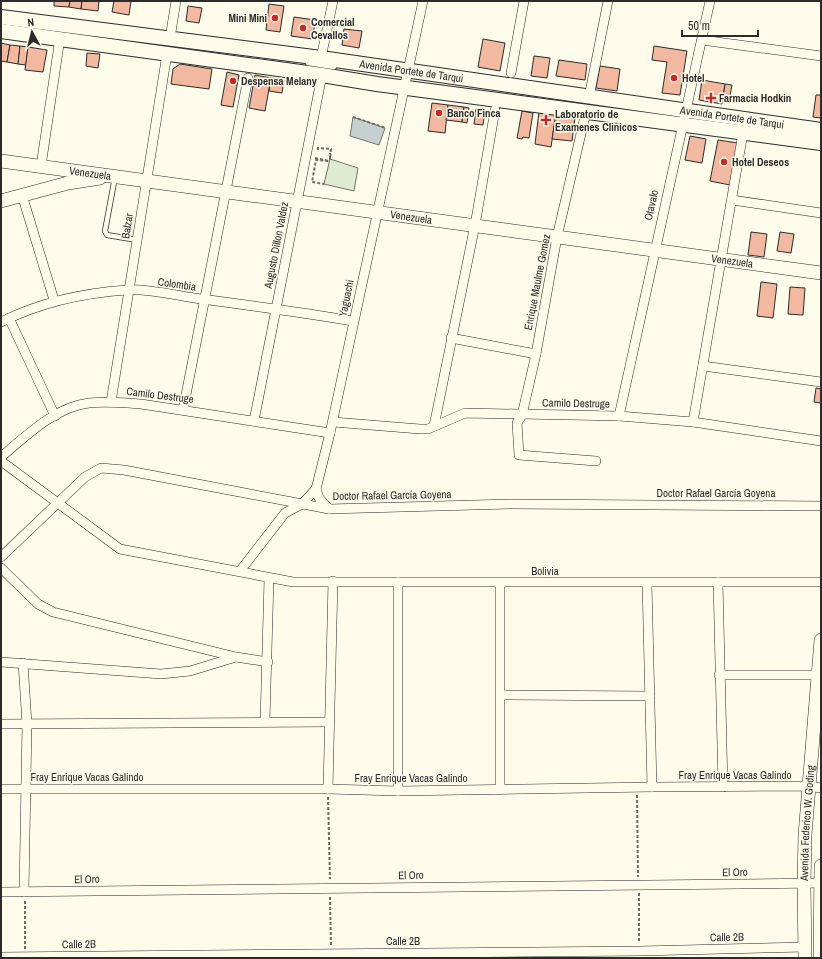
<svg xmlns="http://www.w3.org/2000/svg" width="822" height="959" viewBox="0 0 822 959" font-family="'Archivo Narrow',sans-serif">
<rect width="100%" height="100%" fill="#fdfbea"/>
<polygon fill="#deebd1" stroke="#74746e" points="330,159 358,168 354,191 324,184"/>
<polygon fill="#c7d0d0" stroke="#74746e" points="353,117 385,128 379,145 350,136"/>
<g fill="#f2b8a0" stroke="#2b2b2b">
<polygon points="54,1 70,1 69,7 54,6"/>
<polygon points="70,1 82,1 81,9 69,7"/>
<polygon points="82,1 99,1 98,11 81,9"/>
<polygon points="114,1 131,1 129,15 112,12"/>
<polygon points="269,4 284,6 280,32 266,30"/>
<polygon points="188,6 202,8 199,23 186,21"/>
<polygon points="294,17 315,20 313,39 291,36"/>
<polygon points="344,29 362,31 359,48 342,45"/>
<polygon points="483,39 505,43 500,71 478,67"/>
<polygon points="1,43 10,45 7,62 1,61"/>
<polygon points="10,45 20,46 18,64 7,62"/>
<polygon points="20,46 28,47 26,65 18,64"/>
<polygon points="654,46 687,51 680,95 662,93 667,62 652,60"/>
<polygon points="28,47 47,50 43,72 25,70"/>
<polygon points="87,53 100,54 98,68 86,66"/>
<polygon points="534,56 550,58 547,78 531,76"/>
<polygon points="559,60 587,64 585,80 556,76"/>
<polygon points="180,64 212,69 209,89 171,84 173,69"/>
<polygon points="600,66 620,69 617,91 596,88"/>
<polygon points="227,72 239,75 233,107 221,105"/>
<polygon points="255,75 271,78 265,111 249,108"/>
<polygon points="271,78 284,80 282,93 269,91"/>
<polygon points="702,80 725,84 722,104 699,100"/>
<polygon points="725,84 732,85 729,101 723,99"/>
<polygon points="816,95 821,95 821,118 813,117"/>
<polygon points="432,103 448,105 445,133 428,131"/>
<polygon points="448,105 464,107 462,122 446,120"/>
<polygon points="464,107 469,108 467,123 462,122"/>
<polygon points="476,109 485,110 483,125 474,124"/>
<polygon points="522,111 533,113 529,138 523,137 522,139 517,138"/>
<polygon points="539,112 556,114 551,147 535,144"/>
<polygon points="556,114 575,117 572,141 552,139"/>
<polygon points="690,136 706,139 702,163 685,160"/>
<polygon points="718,140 738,143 730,185 710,181"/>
<polygon points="751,232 767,234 764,257 748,255"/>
<polygon points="780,232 794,234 791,253 777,251"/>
<polygon points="761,282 777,284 773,318 757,316"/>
<polygon points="790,287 805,288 803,315 788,314"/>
<polygon points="816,388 821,389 821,403 814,402"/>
</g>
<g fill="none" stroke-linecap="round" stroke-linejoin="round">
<g stroke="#2b2b2b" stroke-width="6">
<g id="lane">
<polyline points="308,63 334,67"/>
<polyline points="115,177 105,231 107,235 137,240"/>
</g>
</g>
<g stroke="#2b2b2b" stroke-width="10">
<g id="street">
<polyline points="170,38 176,1"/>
<polyline points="702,40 821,56"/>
<polyline points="321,58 333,1"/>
<polyline points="511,73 524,1"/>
<polyline points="589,97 608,1"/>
<polyline points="586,112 557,237 536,354 522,415 517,423 519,455 596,461"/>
<polyline points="41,166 60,38"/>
<polyline points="22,195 54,300"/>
<polyline points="732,200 821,213"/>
<polyline points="9,318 55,416"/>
<path d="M1,322C41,302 82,293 127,290C145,288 174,295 194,298C247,305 300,312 353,321"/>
<polyline points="451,338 536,354"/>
<polyline points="703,366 821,382"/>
<polyline points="111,402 167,54"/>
<polyline points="183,410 248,78"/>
<polyline points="619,416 710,1"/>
<polyline points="254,421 322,75"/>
<polyline points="333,422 420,429 428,429 465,413 619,416 693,422 821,441"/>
<polyline points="693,422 743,133"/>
<polyline points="434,426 475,225 495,110"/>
<path d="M1,457C26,436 55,407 89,403C106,401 124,403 141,404L330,433"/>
<polyline points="1,461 120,549 293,582 821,582"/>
<polyline points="316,489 319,498 329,509"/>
<polyline points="1,557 85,477 101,468 124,470 329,509 511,504 821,506"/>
<polyline points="1,568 38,604 53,612 236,657"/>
<polyline points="240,571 285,513 302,504 316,489 330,433 423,1"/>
<polyline points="718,582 723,787"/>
<polyline points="500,583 500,790"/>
<polyline points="647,583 652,787"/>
<polyline points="1,662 161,674 190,671 236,657 268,662"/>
<polyline points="23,663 27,724 24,892"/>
<polyline points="719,675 818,675"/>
<polyline points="501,695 650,696"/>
<polyline points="265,721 269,579"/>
<polyline points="1,724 329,722"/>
<polyline points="1,789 328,789 398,791 652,787 808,786 821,788"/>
<polyline points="328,789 333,581"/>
<polyline points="398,791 398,582"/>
<polyline points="1,892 821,883"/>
<polyline points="1,957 640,951 805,947"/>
</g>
</g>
<g stroke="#2b2b2b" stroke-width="14">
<g id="secondary">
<path id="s1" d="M1,161L821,273"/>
<polyline points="1,201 68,183 100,178"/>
<path id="s2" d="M805,958L804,883L805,835L821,640"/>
<polyline points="820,958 821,866"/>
</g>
</g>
<g stroke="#2b2b2b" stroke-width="16">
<g id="primary">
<path id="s3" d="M1,17L321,58L821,130"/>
<polyline points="1,31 322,75 377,84 821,143"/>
</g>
</g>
<g stroke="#6a6964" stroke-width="2" stroke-dasharray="3 2" stroke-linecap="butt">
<polyline points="353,117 386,128"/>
<polyline points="318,150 318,148 331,149 330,159 330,153"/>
<polyline points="315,158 329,161 316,160 312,182 324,184"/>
<polyline points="637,795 638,877"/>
<polyline points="328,797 330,879"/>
<polyline points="639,893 639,943"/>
<polyline points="330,897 331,945"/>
<polyline points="25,901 25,949"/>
</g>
<use href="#lane" stroke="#fdfbea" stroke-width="4.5"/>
<use href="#street" stroke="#fdfbea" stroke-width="9"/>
<use href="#secondary" stroke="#fdfbea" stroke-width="13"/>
<use href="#primary" stroke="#fdfbea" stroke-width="14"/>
</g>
<g fill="#c62828" stroke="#fdfbea" stroke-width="1.5">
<circle cx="275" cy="18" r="4"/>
<circle cx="303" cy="28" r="4"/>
<circle cx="674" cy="78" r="4"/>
<circle cx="233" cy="81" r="4"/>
<path d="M709 92h4v4h4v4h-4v4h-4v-4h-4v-4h4z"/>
<circle cx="439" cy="113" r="4"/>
<path d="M544 114h4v4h4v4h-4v4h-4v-4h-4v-4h4z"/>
<circle cx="724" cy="162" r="4"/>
</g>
<g text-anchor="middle" stroke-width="3" stroke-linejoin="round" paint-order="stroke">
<g font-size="11" font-weight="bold" fill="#2b2b2b" stroke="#fdfbea" text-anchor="start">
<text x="267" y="22" text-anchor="end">Mini Mini</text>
<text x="311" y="26">Comercial<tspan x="311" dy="13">Cevallos</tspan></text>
<text x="682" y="82">Hotel</text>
<text x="241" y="85">Despensa Melany</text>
<text x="719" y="102">Farmacia Hodkin</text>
<text x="447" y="117">Banco Finca</text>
<text x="555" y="118">Laboratorio de<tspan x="555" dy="13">Examenes Clinicos</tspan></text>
<text x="732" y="166">Hotel Deseos</text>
</g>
<g font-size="11" fill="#2b2b2b" stroke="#fdfbea">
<text dy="4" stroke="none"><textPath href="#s3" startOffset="414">Avenida Portete de Tarqui</textPath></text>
<text dy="4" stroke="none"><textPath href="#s3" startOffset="738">Avenida Portete de Tarqui</textPath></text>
<text dy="4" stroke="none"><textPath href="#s1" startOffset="90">Venezuela</textPath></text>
<text transform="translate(651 205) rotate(-77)" y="4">Otavalo</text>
<text dy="4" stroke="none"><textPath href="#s1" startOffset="414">Venezuela</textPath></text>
<text transform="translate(127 226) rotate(-81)" y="4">Balzar</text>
<text transform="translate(276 245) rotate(-79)" y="4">Augusto Dillon Valdez</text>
<text dy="4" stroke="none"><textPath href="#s1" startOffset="738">Venezuela</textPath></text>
<text transform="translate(537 282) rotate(-79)" y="4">Enrique Maulme Gomez</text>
<text transform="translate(177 284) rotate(8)" y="4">Colombia</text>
<text transform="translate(346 298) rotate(-78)" y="4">Yaguachi</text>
<text transform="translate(160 395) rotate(7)" y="4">Camilo Destruge</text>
<text transform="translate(576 403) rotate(1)" y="4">Camilo Destruge</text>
<text x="716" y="497">Doctor Rafael García Goyena</text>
<text transform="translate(392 495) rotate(-1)" y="4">Doctor Rafael García Goyena</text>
<text x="545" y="575">Bolivia</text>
<text x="735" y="779">Fray Enrique Vacas Galindo</text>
<text x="87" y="781">Fray Enrique Vacas Galindo</text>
<text x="411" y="782">Fray Enrique Vacas Galindo</text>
<text dy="4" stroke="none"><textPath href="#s2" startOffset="135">Avenida Federico W. Goding</textPath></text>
<text transform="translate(735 872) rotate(-1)" y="4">El Oro</text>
<text transform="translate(411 875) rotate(-1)" y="4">El Oro</text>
<text transform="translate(87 879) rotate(-1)" y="4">El Oro</text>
<text transform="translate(727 937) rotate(-1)" y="4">Calle 2B</text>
<text x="403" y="945">Calle 2B</text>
<text transform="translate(79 944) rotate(-1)" y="4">Calle 2B</text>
</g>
</g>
<rect width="822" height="959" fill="none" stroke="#2b2b2b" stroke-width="4"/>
<g transform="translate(32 32) rotate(353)" stroke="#fdfbea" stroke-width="3" paint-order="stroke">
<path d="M0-3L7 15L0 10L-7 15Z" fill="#2b2b2b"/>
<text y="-6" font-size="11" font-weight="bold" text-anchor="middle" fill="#2b2b2b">N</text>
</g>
<path d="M682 30v6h76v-6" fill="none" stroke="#2b2b2b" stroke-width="2"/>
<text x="688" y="30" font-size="12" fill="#2b2b2b" stroke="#fdfbea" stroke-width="3" paint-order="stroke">50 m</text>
</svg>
